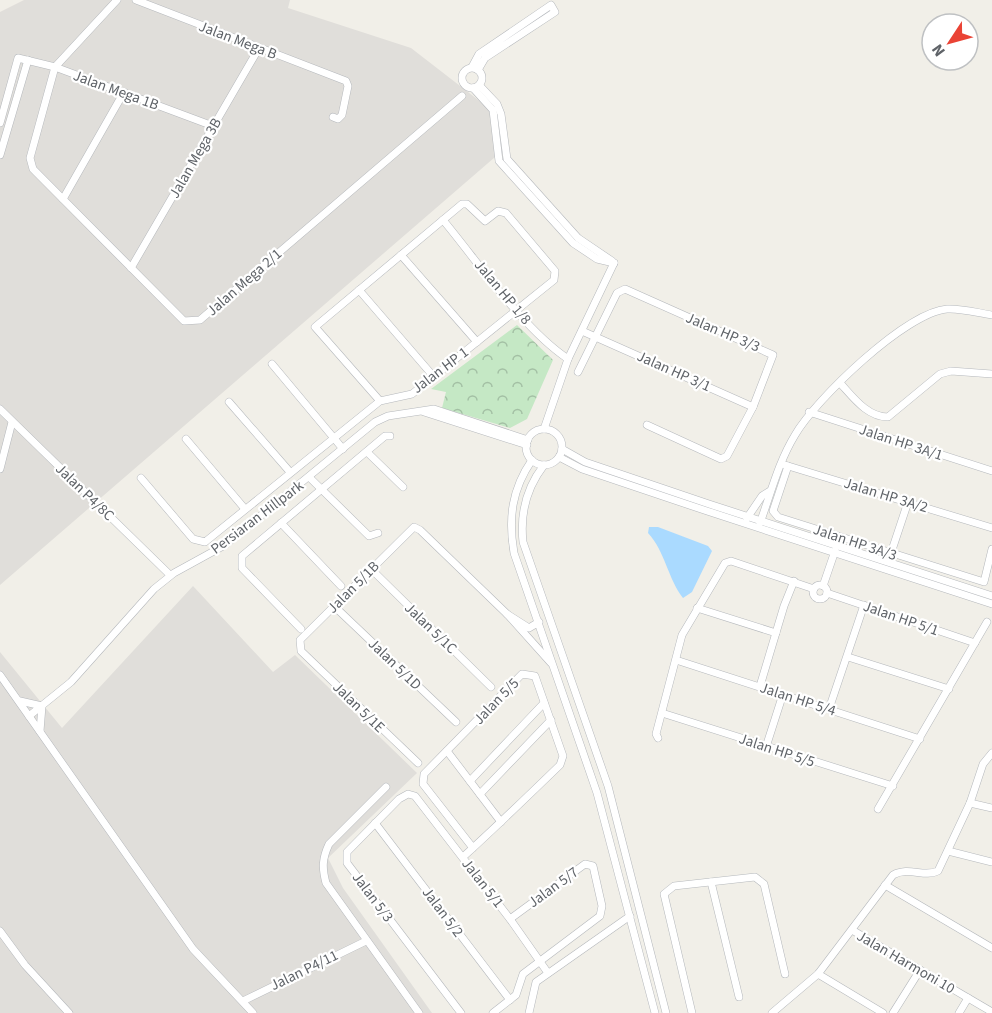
<svg xmlns="http://www.w3.org/2000/svg" width="992" height="1013" viewBox="0 0 992 1013" font-family="'Source Sans 3',sans-serif">
<defs>
<pattern id="park-crowns" width="20" height="18" patternUnits="userSpaceOnUse" patternTransform="scale(1.5)"><rect width="20" height="18" fill="#c5e8c5"/><path d="M2 6a3 3 0 1 1 6 0M12 15a3 3 0 1 1 6 0" fill="none" stroke="#a3c0a4"/></pattern>
</defs>
<rect width="100%" height="100%" fill="#f1efe8"/>
<g fill="#e0deda">
<polygon points="24,0 290,0 288,8 411,48 495,113 502,151 0,585 0,12"/>
<polygon points="193,586 273,672 295,655 417,773 328,858 343,888 432,1013 0,1013 0,652 62,728"/>
</g>
<polygon fill="url(#park-crowns)" points="517,325 553,360 527,419 510,428 442,408 446,392 431,389"/>
<path fill="#aadaff" d="M649,527H658L708,546L712,551L692,592L683,598C668,579 665,551 648,533Z"/>
<g fill="none" stroke-linecap="round" stroke-linejoin="round">
<g stroke="#b5b8bc" stroke-width="8">
<g id="minor">
<polyline points="117,0 55,67 30,158 33,169 184,321 200,320 462,96"/>
<polyline points="136,0 346,81 348,86 342,115 338,119 333,117"/>
<polyline points="472,67 479,54 551,5 555,12 485,58 478,70"/>
<circle cx="472" cy="78" r="10"/>
<polyline points="479,85 497,104 501,114 507,159 578,238 612,261"/>
<polyline points="473,88 493,110 499,161 573,243 597,259 614,263"/>
<polyline points="0,123 18,58 55,67 213,126"/>
<polyline points="0,155 28,60"/>
<polyline points="63,199 124,92"/>
<path d="M443,220C478,262 523,329 568,359"/>
<polyline points="401,255 477,342"/>
<polyline points="131,268 259,48"/>
<polyline points="359,290 434,377"/>
<polyline points="582,331 753,407"/>
<polyline points="272,364 343,449"/>
<polyline points="578,372 617,293 625,289 773,355 753,407 727,456 721,459 647,425"/>
<path d="M840,383C853,397 867,417 888,417L940,374L951,371L992,374"/>
<polyline points="229,402 290,472"/>
<polyline points="0,409 170,575"/>
<polyline points="424,412 527,445"/>
<polyline points="809,412 992,471"/>
<polyline points="544,429 568,359 614,263"/>
<circle cx="544" cy="447" r="18"/>
<polyline points="186,439 245,509"/>
<polyline points="562,449 585,462 709,504 992,596"/>
<polyline points="367,452 403,487"/>
<polyline points="559,457 582,469 707,511 992,604"/>
<path d="M532,460C512,489 508,518 514,553L597,793L655,1013"/>
<path d="M544,465C527,487 520,514 523,542L608,786L666,1013"/>
<polyline points="785,465 992,528"/>
<polyline points="788,466 773,511 778,517 984,582 992,549"/>
<polyline points="0,469 12,422"/>
<polyline points="309,477 369,536 378,533"/>
<polyline points="141,478 193,539 205,542 380,401 412,394 554,280 555,271 506,213 498,211 485,221 467,204 462,204 315,327 380,401"/>
<polyline points="747,518 762,496 770,491"/>
<polyline points="281,523 341,586"/>
<path d="M760,523C771,493 778,463 795,435C816,399 905,313 947,309C961,308 978,313 992,315"/>
<polyline points="891,553 908,502"/>
<polyline points="371,569 491,687"/>
<circle cx="820" cy="592" r="7"/>
<polyline points="823,586 835,551"/>
<polyline points="827,593 975,643"/>
<polyline points="334,606 456,722"/>
<polyline points="697,608 776,633"/>
<polyline points="539,622 529,628 507,614 551,663"/>
<polyline points="301,629 242,568 242,556 385,436 390,436"/>
<polyline points="848,657 949,689"/>
<polyline points="676,660 920,739"/>
<polyline points="0,675 193,949 253,1013"/>
<polyline points="760,686 784,606 794,581"/>
<polyline points="20,701 42,706 40,731"/>
<polyline points="829,709 864,605"/>
<polyline points="662,713 893,786"/>
<polyline points="29,716 71,682 154,589 174,573 225,545 375,422 388,416 434,409 528,440"/>
<polyline points="658,738 656,734 682,635 725,563 731,561 814,589"/>
<polyline points="766,747 783,694"/>
<polyline points="447,751 501,822"/>
<polyline points="418,763 301,651 300,640 414,527 420,530 507,614"/>
<polyline points="470,781 544,703"/>
<path d="M386,787L329,844C322,859 322,868 326,883L419,1013"/>
<polyline points="480,794 551,720"/>
<polyline points="970,803 992,808"/>
<polyline points="878,809 987,622"/>
<polyline points="375,823 510,1000"/>
<polyline points="948,851 992,862"/>
<path d="M463,857C496,827 528,796 560,765L563,756L535,676L522,674L424,774L423,784L473,848"/>
<polyline points="711,882 739,997"/>
<polyline points="885,885 992,948"/>
<polyline points="852,930 992,1012"/>
<polyline points="0,931 25,965 69,1013"/>
<polyline points="818,974 883,1013"/>
<polyline points="243,1001 366,941"/>
<polyline points="461,1013 347,863 347,852 399,799 408,794 415,796 510,919 548,973"/>
<polyline points="493,1013 516,995 523,974 600,916 602,906 593,866 585,864 510,919"/>
<polyline points="529,1013 536,982 630,916"/>
<polyline points="692,1013 664,894 674,886 755,877 764,884 785,974"/>
<path d="M772,1013L818,974L893,875C909,866 924,878 938,871L970,803L983,764L992,753"/>
<polyline points="893,1013 920,970"/>
<polyline points="959,1013 968,998"/>
</g>
</g>
<use href="#minor" stroke="#fff" stroke-width="7"/>
</g>
<g text-anchor="middle" stroke-width="4.5" stroke-linejoin="round" paint-order="stroke">
<g font-size="15" fill="#5f6368" stroke="#fff">
<text transform="translate(238 40) rotate(21)" y="5">Jalan Mega B</text>
<text transform="translate(116 90) rotate(20)" y="5">Jalan Mega 1B</text>
<text transform="translate(195 158) rotate(-60)" y="5">Jalan Mega 3B</text>
<text transform="translate(244 282) rotate(-41)" y="5">Jalan Mega 2/1</text>
<text transform="translate(503 292) rotate(50)" y="5">Jalan HP 1/8</text>
<text transform="translate(723 332) rotate(23)" y="5">Jalan HP 3/3</text>
<text transform="translate(440 370) rotate(-37)" y="5">Jalan HP 1</text>
<text transform="translate(674 371) rotate(24)" y="5">Jalan HP 3/1</text>
<text transform="translate(901 442) rotate(18)" y="5">Jalan HP 3A/1</text>
<text transform="translate(85 492) rotate(44)" y="5">Jalan P4/8C</text>
<text transform="translate(886 495) rotate(17)" y="5">Jalan HP 3A/2</text>
<text transform="translate(257 517) rotate(-37)" y="5">Persiaran Hillpark</text>
<text transform="translate(855 542) rotate(18)" y="5">Jalan HP 3A/3</text>
<text transform="translate(353 587) rotate(-45)" y="5">Jalan 5/1B</text>
<text transform="translate(901 618) rotate(19)" y="5">Jalan HP 5/1</text>
<text transform="translate(431 628) rotate(44)" y="5">Jalan 5/1C</text>
<text transform="translate(395 664) rotate(44)" y="5">Jalan 5/1D</text>
<text transform="translate(798 699) rotate(18)" y="5">Jalan HP 5/4</text>
<text transform="translate(496 701) rotate(-46)" y="5">Jalan 5/5</text>
<text transform="translate(359 707) rotate(44)" y="5">Jalan 5/1E</text>
<text transform="translate(777 750) rotate(18)" y="5">Jalan HP 5/5</text>
<text transform="translate(483 883) rotate(52)" y="5">Jalan 5/1</text>
<text transform="translate(553 887) rotate(-36)" y="5">Jalan 5/7</text>
<text transform="translate(373 897) rotate(53)" y="5">Jalan 5/3</text>
<text transform="translate(443 912) rotate(53)" y="5">Jalan 5/2</text>
<text transform="translate(906 962) rotate(30)" y="5">Jalan Harmoni 10</text>
<text transform="translate(304 970) rotate(-26)" y="5">Jalan P4/11</text>
</g>
</g>
<g transform="translate(950 42) rotate(234)"><circle r="28" fill="#ffffff" stroke="#bfc1c3" stroke-width="1.5"/>
<path d="M0-4.5L10 22L0 15L-10 22Z" fill="#ea4335"/>
<text y="-9" font-size="16" font-weight="bold" text-anchor="middle" fill="#5f6368">N</text>
</g>
</svg>
